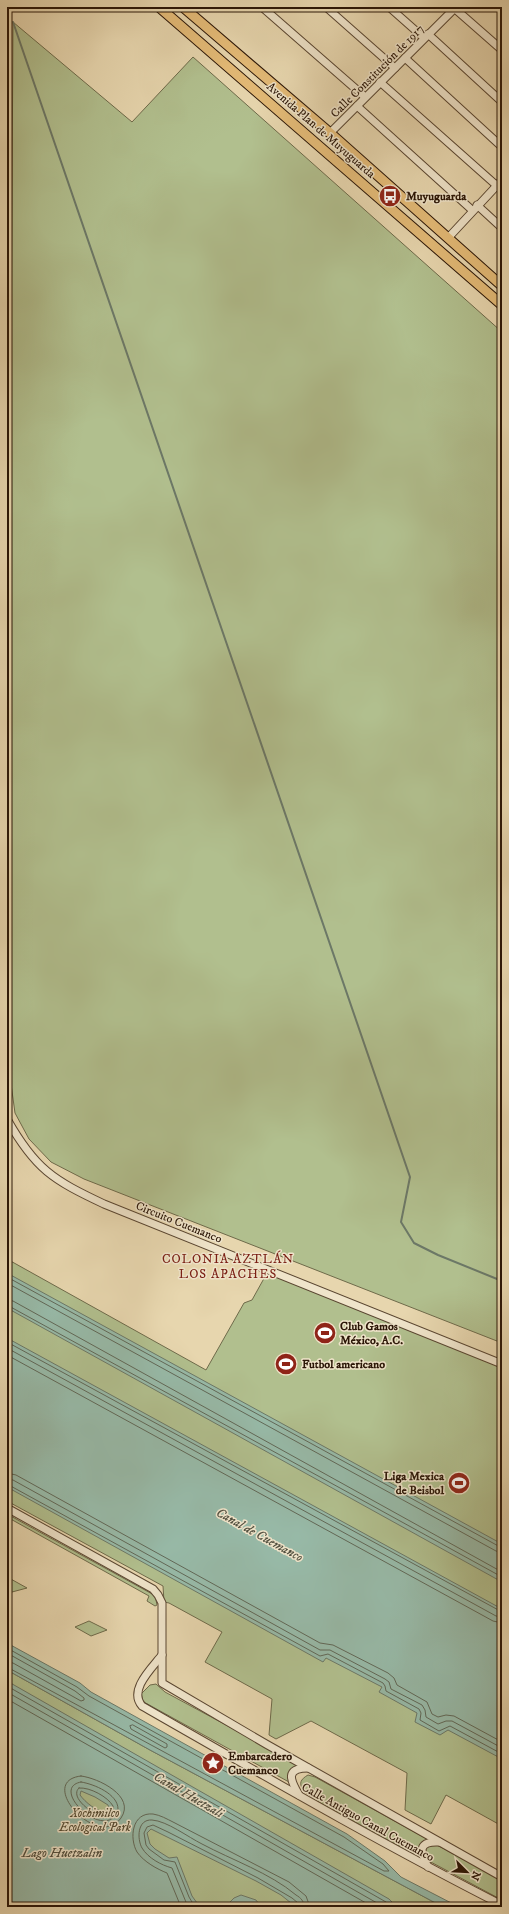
<svg xmlns="http://www.w3.org/2000/svg" width="509" height="1914" viewBox="0 0 509 1914" font-family="'IM FELL DW Pica',serif">
<rect width="100%" height="100%" fill="#e7d6ae"/>
<filter id="stains"><feTurbulence type="fractalNoise" baseFrequency=".005" numOctaves="4"/><feColorMatrix values="0 0 0 0 .2 0 0 0 0 .09 0 0 0 0 .02 0 0 0 .5 -.17"/></filter>
<radialGradient id="worn" r=".72"><stop offset=".6" stop-color="#630" stop-opacity="0"/><stop offset="1" stop-color="#630" stop-opacity=".3"/></radialGradient>
<g fill="#b1bf8e" stroke="#6e6a4a">
<polygon points="13,22 132,122 193,57 502,332 502,1343 84,1179 51,1162 29,1139 15,1113 7,1055"/>
<polygon points="7,1259 206,1370 244,1303 252,1300 267,1273 502,1364 502,1826 446,1795 431,1824 405,1810 407,1773 311,1721 276,1739 269,1735 272,1699 205,1662 222,1632 169,1603 164,1602 163,1586 7,1501"/>
<polygon points="7,1514 154,1595 156,1600 157,1605 155,1606 147,1601 149,1596 7,1517"/>
<polygon points="9,1578 27,1588 12,1592 7,1590 7,1579"/>
<polygon points="89,1621 107,1630 91,1636 75,1627"/>
<polygon points="7,1670 150,1750 443,1907 7,1907"/>
<polygon points="156,1684 165,1692 300,1765 289,1782 142,1701 139,1696 150,1685"/>
<path d="M308,1775L315,1777L429,1840C419,1842 417,1849 421,1858L315,1800C306,1792 292,1784 308,1775Z"/>
<polygon points="430,1844 437,1845 502,1880 502,1900 427,1860 425,1855 425,1847"/>
</g>
<g fill="#97b9a7" stroke="#6c7867" fill-rule="evenodd">
<polygon points="7,1273 502,1544 502,1582 7,1308"/>
<polygon points="7,1338 502,1609 502,1759 448,1730 440,1735 415,1722 417,1713 379,1692 382,1687 326,1658 323,1662 7,1487"/>
<polygon points="7,1643 80,1683 91,1692 347,1834 385,1861 401,1877 459,1907 443,1907 150,1750 7,1670"/>
<path d="M7,1681L389,1899L397,1907H296L281,1895L256,1881L151,1829L147,1833L150,1844L155,1849L169,1858L177,1857L192,1896L200,1907H7ZM81,1791L95,1797L108,1805L109,1809L106,1812C97,1812 85,1802 80,1795Z"/>
<polygon points="241,1895 256,1900 261,1907 225,1907 234,1898"/>
</g>
<g fill="none" stroke-linecap="round" stroke-linejoin="round">
<g stroke="#616857" stroke-width="1">
<polyline points="7,1277 502,1548"/>
<polyline points="7,1283 496,1551 502,1553"/>
<polyline points="7,1300 13,1301 502,1572"/>
<polyline points="7,1305 502,1577"/>
<polyline points="7,1342 502,1612"/>
<polyline points="7,1348 496,1616 502,1617"/>
<polyline points="7,1355 493,1621 502,1623"/>
<polyline points="7,1473 16,1475 320,1643 333,1645 388,1673 394,1678 397,1685 427,1702 432,1714 438,1717 446,1715 454,1716 502,1742"/>
<polyline points="7,1479 13,1480 320,1650 330,1650 385,1679 389,1682 391,1689 422,1705 425,1710 426,1717 438,1724 446,1721 452,1721 502,1748"/>
<polyline points="7,1484 320,1656 328,1654 383,1683 385,1686 386,1691 419,1709 421,1713 420,1720 439,1731 450,1726 502,1754"/>
<polyline points="7,1648 77,1687 89,1696 344,1837 383,1864 389,1871 384,1871 7,1667"/>
<polyline points="7,1653 75,1691 84,1698 84,1700 81,1701 13,1663 7,1662"/>
<polyline points="7,1686 386,1902 392,1907"/>
<polyline points="7,1692 384,1907"/>
<polyline points="7,1699 373,1907"/>
<polygon points="133,1725 167,1744 167,1747 165,1748 131,1729 130,1726"/>
<path d="M81,1776C98,1778 136,1796 121,1818C98,1851 35,1781 81,1776Z"/>
<path d="M81,1782C94,1784 118,1794 118,1809C108,1845 47,1788 81,1782Z"/>
<path d="M79,1788C90,1787 108,1797 113,1806C114,1831 65,1800 79,1788Z"/>
<path d="M181,1907L167,1873C157,1869 144,1862 137,1852C129,1838 132,1812 153,1814C160,1815 167,1819 173,1822L289,1882L306,1896L310,1907"/>
<path d="M188,1907L172,1868C161,1865 148,1858 142,1848C137,1839 137,1819 152,1820C167,1821 188,1837 202,1844C232,1860 270,1873 296,1895C301,1898 304,1901 304,1907"/>
<polyline points="195,1907 189,1897 175,1862 164,1860 149,1849 146,1845 144,1833 147,1827 153,1825 168,1832 258,1878 292,1898 298,1903 299,1907"/>
</g>
<polyline stroke="#6c7867" stroke-width="2" points="13,22 410,1177 401,1222 414,1243 438,1255 502,1281"/>
<g stroke="#5a4631" stroke-width="9">
<g id="minor">
<polyline points="262,7 365,97"/>
<polyline points="326,7 395,68"/>
<polyline points="389,7 424,38"/>
<polyline points="453,7 502,50"/>
<polyline points="428,34 502,102"/>
<polyline points="405,58 502,147"/>
<polyline points="380,82 496,185 502,188"/>
<polyline points="357,106 472,210"/>
<polyline points="330,133 456,7"/>
<polyline points="477,205 502,228"/>
<polyline points="448,238 502,180"/>
<path d="M7,1119C35,1169 53,1180 104,1204L502,1364"/>
<polyline points="7,1508 153,1589 158,1595 162,1603 162,1683 266,1744 502,1877"/>
<path d="M162,1655C152,1668 128,1690 142,1706C261,1774 380,1843 502,1905"/>
<path d="M299,1795C290,1780 285,1768 308,1768"/>
<path d="M428,1867C420,1852 417,1841 439,1842"/>
</g>
</g>
<g stroke="#2b1607" stroke-width="11">
<g id="major">
<polyline points="159,7 502,305"/>
<polyline points="183,7 330,133 502,286"/>
</g>
</g>
<use href="#minor" stroke="#efe4ca" stroke-width="7"/>
<use href="#major" stroke="#e4bb77" stroke-width="9"/>
</g>
<defs>
<g id="bus-disc" transform="scale(1.15)"><circle r="9.5" fill="#8f2418" stroke="#efe4ca"/><path d="M-5-6H5V4H4V6H2V4H-2V6H-4V4H-5ZM-3.5-4V0h7V-4ZM-3.5 1.2v1.5H-2V1.2ZM2 1.2v1.5H3.5V1.2Z" fill="#fff"/></g>
<g id="stadium-disc" transform="scale(1.15)"><circle r="9.5" fill="#8f2418" stroke="#efe4ca"/><path d="M0-5a6.5 5 0 1 0 0 10a6.5 5 0 1 0 0-10ZM-3.5-1.8h7v3.6h-7Z" fill="#fff"/></g>
<g id="sight-disc" transform="scale(1.15)"><circle r="9.5" fill="#8f2418" stroke="#efe4ca"/><path d="M0-6L1.8-2.2L6-1.7L2.9 1.2L3.7 5.4L0 3.3L-3.7 5.4L-2.9 1.2L-6-1.7L-1.8-2.2Z" fill="#fff"/></g>
</defs>
<g fill-rule="evenodd">
<use href="#bus-disc" x="390" y="196"/>
<use href="#stadium-disc" x="325" y="1333"/>
<use href="#stadium-disc" x="286" y="1364"/>
<use href="#stadium-disc" x="459" y="1483"/>
<use href="#sight-disc" x="213" y="1763"/>
</g>
<g text-anchor="middle" stroke-width="3" stroke-linejoin="round" paint-order="stroke">
<g font-size="12" fill="#2b1607" stroke="#efe4ca">
<text transform="translate(377 71) rotate(-45)" y="4">Calle Constitución de 1917</text>
<text transform="translate(321 130) rotate(41)" y="4">Avenida Plan de Muyuguarda</text>
<text transform="translate(179 1222) rotate(22)" y="4">Circuito Cuemanco</text>
<text transform="translate(368 1822) rotate(29)" y="4">Calle Antiguo Canal Cuemanco</text>
</g>
<g font-size="12" font-weight="bold" fill="#2b1607" stroke="#efe4ca" text-anchor="start">
<text x="406" y="200">Muyuguarda</text>
<text x="340" y="1330">Club Gamos<tspan x="340" dy="14">México, A.C.</tspan></text>
<text x="302" y="1368">Futbol americano</text>
<text x="444" y="1480" text-anchor="end">Liga Mexica<tspan x="444" dy="14">de Beisbol</tspan></text>
<text x="228" y="1760">Embarcadero<tspan x="228" dy="14">Cuemanco</tspan></text>
</g>
<g font-size="12" font-style="italic" fill="#534930" stroke="#efe4ca">
<text x="95" y="1817">Xochimilco<tspan x="95" dy="14">Ecological Park</tspan></text>
</g>
<g font-size="13" letter-spacing="1" fill="#7a1f14" stroke="#efe4ca">
<text x="228" y="1263">COLONIA AZTLÁN<tspan x="228" dy="15">LOS APACHES</tspan></text>
</g>
<g font-size="13" font-style="italic" fill="#514f3f" stroke="#efe4ca">
<text transform="translate(260 1534) rotate(29)" y="5">Canal de Cuemanco</text>
<text transform="translate(189 1794) rotate(30)" y="5">Canal Huetzali</text>
<text x="62" y="1857">Lago Huetzalin</text>
</g>
</g>
<rect width="509" height="1914" fill="none" stroke="#e7d6ae" stroke-width="24"/>
<rect x="8" y="8" width="493" height="1898" fill="none" stroke="#2b1607" stroke-width="2"/>
<rect x="12" y="12" width="485" height="1890" fill="none" stroke="#2b1607"/>
<g transform="translate(467 1872) rotate(114)" stroke="#efe4ca" stroke-width="3" paint-order="stroke">
<path d="M0-3L7 15L0 10L-7 15Z" fill="#2b1607"/>
<text y="-6" font-size="11" font-weight="bold" text-anchor="middle" fill="#2b1607">N</text>
</g>
<rect width="100%" height="100%" filter="url(#stains)"/>
<rect width="100%" height="100%" fill="url(#worn)"/>
</svg>
